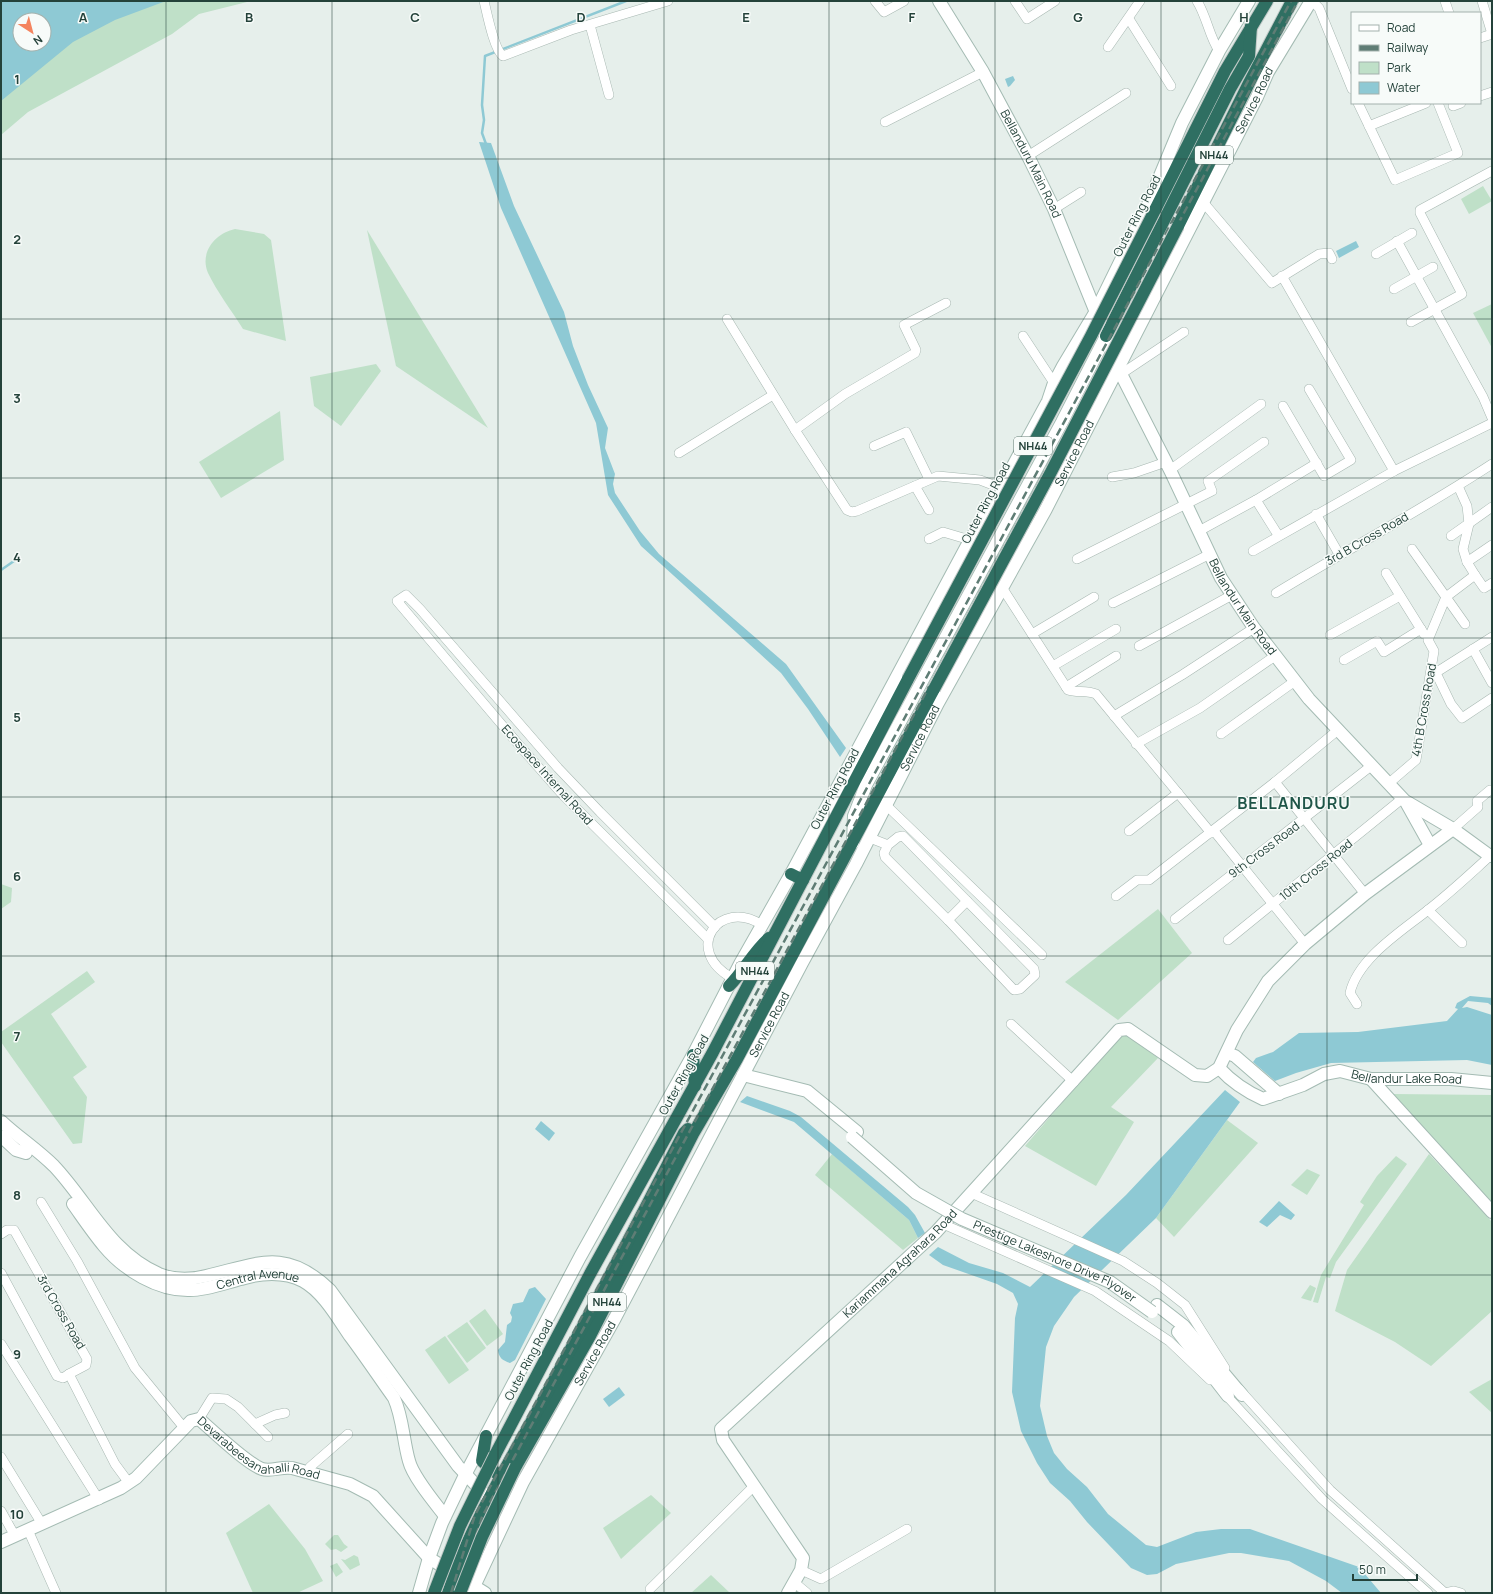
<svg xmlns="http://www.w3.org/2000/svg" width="1493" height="1594" viewBox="0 0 1493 1594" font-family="Manrope,sans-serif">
<rect width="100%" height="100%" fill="#e6efeb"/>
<g fill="#bfe0c8" fill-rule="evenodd">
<path d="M1,1H251L199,14L172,34L28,112L1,135ZM20,20H44V44H20Z"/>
<polygon points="1483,186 1492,201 1469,214 1461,199"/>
<path d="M235,229L264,234L271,240L286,341L243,329C232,311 217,292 208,273C199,252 216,233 235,229Z"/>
<polygon points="367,230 488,428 396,366"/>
<polygon points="1492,304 1492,348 1473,313"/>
<polygon points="376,364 381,371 341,426 314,406 310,377"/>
<polygon points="280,411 284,460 221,498 199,462"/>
<polygon points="1,884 12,888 11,902 1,909"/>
<polygon points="1158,909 1192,953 1118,1020 1065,982"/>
<polygon points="87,971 95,982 51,1014 87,1067 73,1077 87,1097 82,1143 73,1144 1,1042 1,1032"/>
<polygon points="1123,1032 1158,1058 1111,1107 1134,1122 1096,1186 1025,1146"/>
<polygon points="1393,1094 1492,1095 1492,1205"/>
<polygon points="1227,1120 1258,1143 1174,1237 1156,1218"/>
<polygon points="832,1154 909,1220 918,1238 903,1250 815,1175"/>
<polygon points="1429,1154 1492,1222 1492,1311 1431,1366 1395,1342 1335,1311 1347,1270"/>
<polygon points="1396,1156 1407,1164 1336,1262 1330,1278 1326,1277 1318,1303 1313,1302 1321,1275 1364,1205 1360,1202 1377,1176"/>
<polygon points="1307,1169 1320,1175 1307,1195 1291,1185"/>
<polygon points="1310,1285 1316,1288 1311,1301 1301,1298"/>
<polygon points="485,1309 503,1334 487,1346 469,1321"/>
<polygon points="467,1322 486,1348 467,1363 447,1336"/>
<polygon points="445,1336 469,1370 449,1384 425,1350"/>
<polygon points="1492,1379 1492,1413 1469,1392"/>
<polygon points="651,1495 671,1513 621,1559 603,1528"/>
<polygon points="269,1504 305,1549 323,1581 297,1593 253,1593 226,1533"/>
<polygon points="334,1535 338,1535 344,1544 348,1547 341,1552 336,1549 331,1550 325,1544"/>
<polygon points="354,1555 358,1557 360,1565 350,1570 341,1559 345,1560"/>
<polygon points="337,1563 343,1572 336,1577 330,1566"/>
<polygon points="711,1575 730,1593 691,1593"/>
</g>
<g fill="#8ec9d4" fill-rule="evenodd">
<path d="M1,1H166L115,20L73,42L1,101ZM20,20H44V44H20Z"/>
<polygon points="1013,76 1015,80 1010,86 1008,87 1005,79"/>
<polygon points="479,142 491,143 514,206 564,312 573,346 588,385 608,428 605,448 615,474 613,484 615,493 640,531 659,554 786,664 846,748 840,757 808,709 781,673 641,546 608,495 596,423 501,208"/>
<polygon points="1356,241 1359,247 1339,258 1336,251"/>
<polygon points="1470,996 1492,998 1492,1006 1488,1003 1468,1001 1462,1008 1467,1007 1492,1015 1492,1065 1467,1060 1331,1063 1296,1073 1275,1081 1253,1062 1256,1058 1273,1052 1299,1033 1358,1032 1447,1021 1458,1009 1455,1008 1457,1003"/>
<polygon points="1225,1090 1240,1102 1156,1218 1074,1297 1054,1326 1046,1347 1040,1406 1047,1436 1054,1453 1067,1469 1087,1487 1108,1514 1146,1545 1157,1547 1196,1532 1221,1529 1250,1529 1359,1567 1381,1593 1342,1593 1326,1581 1289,1561 1241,1553 1229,1553 1176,1564 1157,1574 1147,1575 1131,1568 1087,1522 1070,1501 1050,1483 1037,1463 1021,1431 1012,1392 1015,1318 1018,1304 1013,1293 997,1284 943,1265 929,1255 938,1247 969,1263 1003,1273 1030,1287 1126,1195"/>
<polygon points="747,1096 790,1111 801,1117 908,1207 915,1215 925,1233 918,1238 909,1220 902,1214 794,1122 740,1102"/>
<polygon points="541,1121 555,1133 549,1141 535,1129"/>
<polygon points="1279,1201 1295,1215 1291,1220 1280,1215 1267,1227 1259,1222"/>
<path d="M535,1287L546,1299L515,1360L510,1363C502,1360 499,1358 498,1350L505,1342L507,1325L511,1322L512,1317L510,1313L513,1304L523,1302L529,1289Z"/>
<polygon points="619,1387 625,1395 609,1407 603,1399"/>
</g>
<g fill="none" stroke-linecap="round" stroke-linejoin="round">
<g stroke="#8ec9d4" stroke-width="2.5">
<polyline points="486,144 482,133 484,120 482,105 485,56 626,1"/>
<polyline points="1,570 14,561"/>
</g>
<g stroke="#a8b8b2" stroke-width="10">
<g id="street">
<path d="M484,1C487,13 494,50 503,56L571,30L668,1"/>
<polyline points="875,1 884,12 904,1"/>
<polyline points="1015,1 1027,19 1055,1"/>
<path d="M1197,1C1207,17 1209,36 1219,51"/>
<polyline points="1312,1 1319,8 1352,89"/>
<polyline points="1445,1 1449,13"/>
<polyline points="1482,1 1492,34"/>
<polyline points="1129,19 1171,86"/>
<polyline points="590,25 609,95"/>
<polyline points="1480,38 1492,34"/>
<polyline points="1108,47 1140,1"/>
<polyline points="1480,96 1492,92"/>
<polyline points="1358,103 1395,180 1458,153 1438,103"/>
<polyline points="1453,106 1461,103"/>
<polyline points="885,122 983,72"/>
<polyline points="1369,126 1426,103"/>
<polyline points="1028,156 1126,93"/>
<polyline points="1203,202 1272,283 1319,254 1329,253 1332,259"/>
<polyline points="1054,209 1081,192"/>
<polyline points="1397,241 1483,397 1492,418"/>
<polyline points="1376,254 1412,233"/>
<polyline points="1282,276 1394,471"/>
<polyline points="1394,289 1433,267"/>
<polyline points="727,319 795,430 847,510 852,512 857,511 938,476 980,480 1001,488"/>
<polyline points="1411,322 1462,294 1420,213 1420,210 1492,171"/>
<polyline points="1023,336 1054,383"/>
<polyline points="1121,374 1184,332"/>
<polyline points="1283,406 1324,476 1351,460 1309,389"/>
<polyline points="795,430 845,394 915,353 916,350 904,325 946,303"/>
<polyline points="874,446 906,432 929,479"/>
<polyline points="679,453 773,395"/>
<polyline points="1170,470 1261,404"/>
<polyline points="1112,477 1134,473 1166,462"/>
<polyline points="915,486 929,510"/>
<polyline points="1256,500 1278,535"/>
<polyline points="1316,514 1339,554"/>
<polyline points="1199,531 1256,500 1317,463"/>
<polyline points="1451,536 1492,507"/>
<polyline points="929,539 943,532 970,540"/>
<polyline points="1412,549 1465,624"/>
<polyline points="1253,551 1394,471 1492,423"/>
<polyline points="1077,559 1212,491 1208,481 1264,442"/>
<polyline points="1467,562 1492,545"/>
<polyline points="1386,573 1424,634"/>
<polyline points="1475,575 1484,588 1492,583"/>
<path d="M1003,589L1068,690C1077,693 1086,690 1096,694L1211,833"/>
<path d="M1276,593C1348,549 1422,510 1492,464"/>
<polyline points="1113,603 1210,554"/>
<polyline points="1032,634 1094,597"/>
<polyline points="1330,635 1400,596"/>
<polyline points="1139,646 1232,595"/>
<polyline points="1473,649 1492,683"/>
<polyline points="1344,660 1377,641 1384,652 1421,629"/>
<polyline points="1053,666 1116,629"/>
<polyline points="1435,671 1451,704 1462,718 1492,698"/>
<polyline points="1431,672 1440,670 1492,637"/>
<polyline points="1066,687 1116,656"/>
<polyline points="1114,716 1182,675 1254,628"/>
<polyline points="1338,730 1275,782 1365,894"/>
<polyline points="1221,734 1295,681"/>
<polyline points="1136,744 1200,708 1275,656"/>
<polyline points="1388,784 1416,760 1434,651 1428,640 1446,597 1475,575 1467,562 1463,549 1469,524 1467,506 1458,486"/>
<polyline points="887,806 1042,955"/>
<polyline points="1453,829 1478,807 1477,801 1490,790"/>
<polyline points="1129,831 1178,793"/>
<polyline points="1214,831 1305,944"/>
<polyline points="870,838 888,845 884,853 885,857 948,920 1014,990 1020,989 1035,975 1034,969 903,836 898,837 888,845"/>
<polyline points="1116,896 1137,880 1149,880 1275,782"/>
<polyline points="1428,910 1462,943"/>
<polyline points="1175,919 1371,766"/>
<polyline points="948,920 967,901"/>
<polyline points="708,939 562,794 519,745 397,601 406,595 420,609 558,768 600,812 715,927"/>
<polyline points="1228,940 1403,798"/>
<path d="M732,978C682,950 719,897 762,925"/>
<path d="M1357,1004L1350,993C1358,958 1402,931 1428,910C1450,893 1470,874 1490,856"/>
<polyline points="1011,1024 1074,1082"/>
<polyline points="971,1193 1123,1261 1157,1283 1185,1305 1225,1368"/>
<polyline points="41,1202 77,1261 135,1368 185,1429"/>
<polyline points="943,1224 1095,1291 1169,1341 1210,1380"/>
<polyline points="1,1234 7,1230 14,1230 87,1359 86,1365 69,1374 115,1464 129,1483"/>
<polyline points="1,1273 57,1376 63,1378 69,1374"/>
<polyline points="1,1344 99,1500"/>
<polyline points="1239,1389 1330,1490 1445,1593"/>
<polyline points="1224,1393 1322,1499 1428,1593"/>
<polyline points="199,1419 212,1398 226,1399 238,1407 268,1437"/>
<polyline points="255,1424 275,1415 285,1413"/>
<polyline points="1,1457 42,1524"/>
<polyline points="308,1472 310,1467 348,1434"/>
<polyline points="1,1511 15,1536"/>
<polyline points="28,1530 56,1593"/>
<polyline points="801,1570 821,1579 907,1529"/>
<polyline points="795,1583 807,1593"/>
<polyline points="650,1589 754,1486"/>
<polyline points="1445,1593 1454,1591 1461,1593"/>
</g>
</g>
<g stroke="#a4bbb3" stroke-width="14">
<g id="secondary">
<path id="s1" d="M939,1L983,72L1029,158L1054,209L1121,374L1170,470L1221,578L1254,628L1309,699L1406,802L1430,845"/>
<polyline points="1407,802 1453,829 1490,856 1492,855"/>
<polyline points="853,843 854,816 866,785 1062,422 1106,336"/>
<polyline points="1227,1053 1235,1056 1279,1094"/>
<path id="s2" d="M1219,1068C1231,1081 1247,1092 1263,1099L1303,1085L1324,1074L1340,1071L1371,1079H1451L1492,1083"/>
<polyline points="743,1075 807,1091 857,1132"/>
<polyline points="1371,1079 1492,1212"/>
<path d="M1,1121C18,1137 38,1150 54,1166C89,1203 109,1252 159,1274C174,1280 190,1280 206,1276C258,1264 285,1247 330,1290L458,1466L490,1500L497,1504"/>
<polyline points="1,1136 16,1150 26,1153"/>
<path id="s3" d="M73,1204C83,1218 93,1233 104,1246C124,1270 158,1291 190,1290C207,1290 225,1283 241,1279C260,1273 284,1271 303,1281C323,1292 337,1317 350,1336C365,1356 379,1377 394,1398C403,1418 403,1440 409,1461C413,1477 435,1503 445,1516"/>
<polyline points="1157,1305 1184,1326 1242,1395"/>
<polyline points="1178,1332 1228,1396"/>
<path id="s4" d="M1,1542L121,1488L136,1478L191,1421L199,1419C213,1431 246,1463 262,1469C272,1472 282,1466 292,1468L350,1484L373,1496L429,1558L485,1593"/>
<polyline points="419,1593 429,1558 442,1523 465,1475 580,1257 693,1055 740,964 791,874 970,540 1001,488 1048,401 1054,383 1063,366 1096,311 1147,207 1182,123 1219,51 1249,1"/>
<path id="s5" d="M471,1593L523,1482L615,1318L802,963L856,864L938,703L1046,509L1257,97L1268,72L1311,1"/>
<path id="s6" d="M788,1593L801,1570L803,1558L723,1440L721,1429L936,1232L1119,1030L1128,1029L1195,1075L1207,1076L1219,1068L1237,1030L1268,981L1305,944L1365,894L1453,829"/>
</g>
</g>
<g stroke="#c2cac8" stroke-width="14">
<g id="highway">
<polyline points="1155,210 1225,71 1267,1"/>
<polyline points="1178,226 1249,83 1292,1"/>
<polyline points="1106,336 1230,89 1249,56 1251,26"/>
<polyline points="791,874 803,880"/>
<path d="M729,986C744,971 753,952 769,938"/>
<polyline points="693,1055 695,1086"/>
<polyline points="486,1436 482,1461 496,1473"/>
<polyline points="495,1455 590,1274 713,1052 908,679"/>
<polyline points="516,1466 590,1336 693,1134 737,1059 934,689"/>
<path d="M448,1593C469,1527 507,1467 540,1406C589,1316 637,1225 684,1133L688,1129"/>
</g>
</g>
<use href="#street" stroke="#fff" stroke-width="9"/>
<use href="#secondary" stroke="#fff" stroke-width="12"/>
<use href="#highway" stroke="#2f6f62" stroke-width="12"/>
<g stroke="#5f7d75" stroke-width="2.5" stroke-dasharray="8 4" stroke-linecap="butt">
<polyline points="451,1593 475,1515 1291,1"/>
<polyline points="458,1593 482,1517 1298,1"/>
</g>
<g stroke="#a4bbb3" stroke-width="14" stroke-linecap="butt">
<g id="secondary-bridge">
<path id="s7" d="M852,1137L916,1193L962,1219L1110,1282L1152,1312"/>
</g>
</g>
<g stroke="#c2cac8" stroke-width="14" stroke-linecap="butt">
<g id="highway-bridge">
<polyline points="908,679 1091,336 1155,210"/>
<polyline points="934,689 1051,472 1178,226"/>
<polyline points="434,1593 460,1526 495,1455"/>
<polyline points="460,1593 482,1537 516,1466"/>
</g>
</g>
<use href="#secondary-bridge" stroke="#fff" stroke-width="12"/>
<use href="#highway-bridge" stroke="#2f6f62" stroke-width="12"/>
</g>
<path fill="none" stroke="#24423a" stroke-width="1" stroke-opacity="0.55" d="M166,1V1593M332,1V1593M498,1V1593M664,1V1593M829,1V1593M995,1V1593M1161,1V1593M1327,1V1593M1,159H1492M1,319H1492M1,478H1492M1,638H1492M1,797H1492M1,956H1492M1,1116H1492M1,1275H1492M1,1435H1492"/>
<g text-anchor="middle" stroke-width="3" stroke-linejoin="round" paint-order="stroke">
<g fill="#f7fbf9" stroke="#637a73" stroke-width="1">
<rect x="1195" y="146" width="38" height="18" rx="3"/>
<rect x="1014" y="437" width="38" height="18" rx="3"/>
<rect x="736" y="962" width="38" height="18" rx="3"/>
<rect x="588" y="1293" width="38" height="18" rx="3"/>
</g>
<g font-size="11" font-weight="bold" fill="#24423a">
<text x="1214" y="159">NH44</text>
<text x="1033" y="450">NH44</text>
<text x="755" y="975">NH44</text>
<text x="607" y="1306">NH44</text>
</g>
<g font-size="12" fill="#24423a" stroke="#f7fbf9">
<text dy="4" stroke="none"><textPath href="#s5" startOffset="1686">Service Road</textPath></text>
<text dy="4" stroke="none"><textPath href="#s1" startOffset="187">Bellanduru Main Road</textPath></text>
<text transform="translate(1137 216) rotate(-63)" y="4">Outer Ring Road</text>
<text dy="4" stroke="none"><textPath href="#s5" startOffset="1290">Service Road</textPath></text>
<text transform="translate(986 503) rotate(-62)" y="4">Outer Ring Road</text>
<text transform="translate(1367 539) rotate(-30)" y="4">3rd B Cross Road</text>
<text dy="4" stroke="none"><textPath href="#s1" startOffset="679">Bellandur Main Road</textPath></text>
<text transform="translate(1424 710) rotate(-80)" y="4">4th B Cross Road</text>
<text dy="4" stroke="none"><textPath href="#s5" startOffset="966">Service Road</textPath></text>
<text transform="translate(547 775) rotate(48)" y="4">Ecospace Internal Road</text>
<text transform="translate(835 789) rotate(-62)" y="4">Outer Ring Road</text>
<text transform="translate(1264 850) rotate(-37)" y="4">9th Cross Road</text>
<text transform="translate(1316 870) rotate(-39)" y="4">10th Cross Road</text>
<text dy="4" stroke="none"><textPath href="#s5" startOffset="642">Service Road</textPath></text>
<text transform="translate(684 1075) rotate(-61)" y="4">Outer Ring Road</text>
<text dy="4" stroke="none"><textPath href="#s2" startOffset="204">Bellandur Lake Road</textPath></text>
<text dy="4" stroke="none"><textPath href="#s6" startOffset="436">Kariammana Agrahara Road</textPath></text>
<text dy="4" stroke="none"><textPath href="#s7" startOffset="240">Prestige Lakeshore Drive Flyover</textPath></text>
<text dy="4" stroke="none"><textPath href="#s3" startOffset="221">Central Avenue</textPath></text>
<text transform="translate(61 1312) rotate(60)" y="4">3rd Cross Road</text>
<text dy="4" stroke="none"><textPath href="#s5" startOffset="270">Service Road</textPath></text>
<text transform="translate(529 1360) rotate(-62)" y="4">Outer Ring Road</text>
<text dy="4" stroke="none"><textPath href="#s4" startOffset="307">Devarabeesanahalli Road</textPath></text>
</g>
<g font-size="16" font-weight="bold" letter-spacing="1" fill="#1f5548" stroke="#f7fbf9">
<text x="1294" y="809">BELLANDURU</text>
</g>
</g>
<g font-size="13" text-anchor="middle" font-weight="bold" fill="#24423a" stroke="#f7fbf9" stroke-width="3" stroke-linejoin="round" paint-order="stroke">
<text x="83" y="22">A</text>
<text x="249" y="22">B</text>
<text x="415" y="22">C</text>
<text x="581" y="22">D</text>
<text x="746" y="22">E</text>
<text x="912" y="22">F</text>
<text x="1078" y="22">G</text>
<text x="1244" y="22">H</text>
<text x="17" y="84">1</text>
<text x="17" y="244">2</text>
<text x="17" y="403">3</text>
<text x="17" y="562">4</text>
<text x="17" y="722">5</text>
<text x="17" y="881">6</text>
<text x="17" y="1041">7</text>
<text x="17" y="1200">8</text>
<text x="17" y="1359">9</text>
<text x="17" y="1519">10</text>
</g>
<rect width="1493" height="1594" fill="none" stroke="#24423a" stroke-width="4"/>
<rect x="1351" y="12" width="130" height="92" fill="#f7fbf9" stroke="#a3b1ad"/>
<rect x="1359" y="25" width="20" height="6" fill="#ffffff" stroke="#a3b1ad"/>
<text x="1387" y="32" font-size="12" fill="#24423a">Road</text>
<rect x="1359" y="45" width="20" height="6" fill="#5f7d75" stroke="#a3b1ad"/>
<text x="1387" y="52" font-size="12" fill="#24423a">Railway</text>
<rect x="1359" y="62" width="20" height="12" fill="#bfe0c8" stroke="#a3b1ad"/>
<text x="1387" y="72" font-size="12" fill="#24423a">Park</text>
<rect x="1359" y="82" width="20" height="12" fill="#8ec9d4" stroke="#a3b1ad"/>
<text x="1387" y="92" font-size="12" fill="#24423a">Water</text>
<g transform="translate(32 32) rotate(144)"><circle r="19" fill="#f7fbf9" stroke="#a3b1ad"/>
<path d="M0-3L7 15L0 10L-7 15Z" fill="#f4845f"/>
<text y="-6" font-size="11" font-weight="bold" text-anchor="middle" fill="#24423a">N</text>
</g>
<path d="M1353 1574v6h64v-6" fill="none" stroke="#24423a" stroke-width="2"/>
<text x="1359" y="1574" font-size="12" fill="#24423a" stroke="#f7fbf9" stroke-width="3" paint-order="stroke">50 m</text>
</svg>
